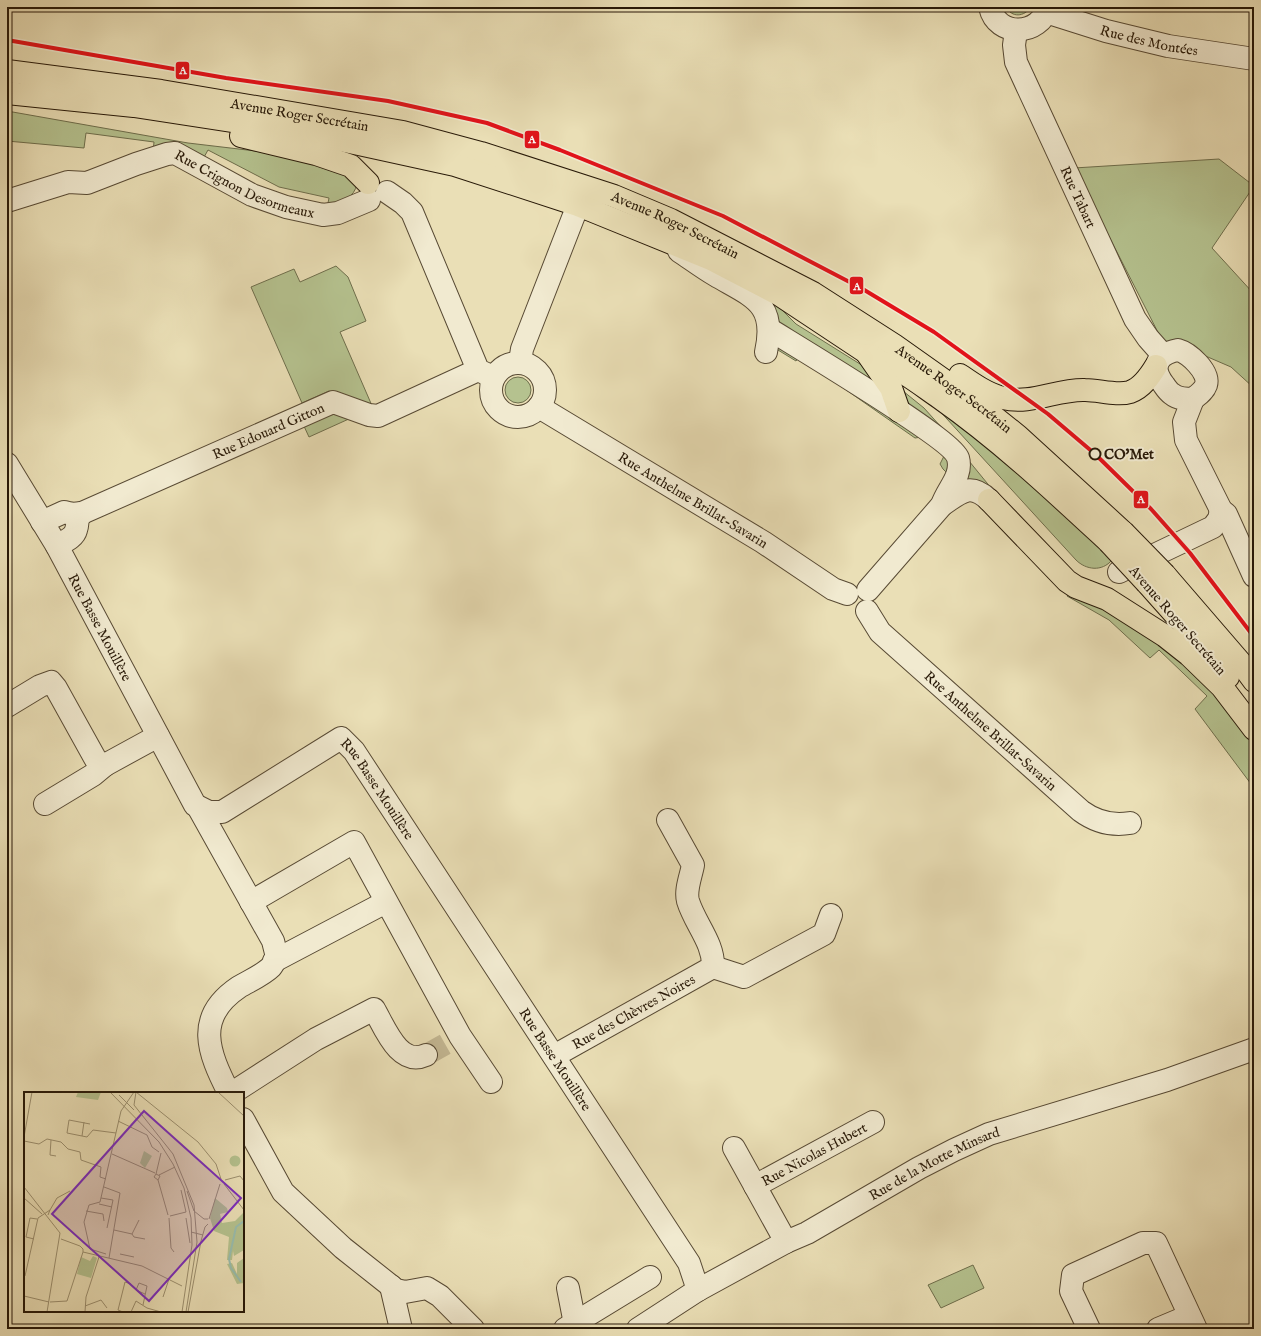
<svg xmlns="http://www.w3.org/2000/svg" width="1261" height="1336" viewBox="0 0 1261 1336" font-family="'IM FELL English',serif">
<rect width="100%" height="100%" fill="#eadfb6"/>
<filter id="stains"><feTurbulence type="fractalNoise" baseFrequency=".005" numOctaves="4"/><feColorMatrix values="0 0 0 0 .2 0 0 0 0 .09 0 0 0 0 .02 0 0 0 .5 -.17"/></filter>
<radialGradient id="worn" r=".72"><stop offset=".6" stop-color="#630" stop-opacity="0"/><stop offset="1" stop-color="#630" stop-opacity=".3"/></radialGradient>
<g fill="#b5c28f" stroke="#6e6e4c">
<path d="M1006,7H1031C1024,17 1012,18 1006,7Z"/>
<path d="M7,111L188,143L264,152L336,165L357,183C355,199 340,201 327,208L329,198L279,187L208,150L203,159L153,152L154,142L86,133L84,148L7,141Z"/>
<polygon points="1219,159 1254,186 1212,248 1254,294 1254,388 1231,367 1180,345 1166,348 1074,168"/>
<polygon points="336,266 348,277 366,321 340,332 373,408 329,391 302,403 251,287 294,269 300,282"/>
<polygon points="764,297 781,309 796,324 868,369 887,395 781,328"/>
<polygon points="775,339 948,453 950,476 943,469 940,464 945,454 922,437 915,438 799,357 796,361 773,347"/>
<circle cx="518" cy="390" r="13"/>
<polygon points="898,387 924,408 942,428 996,494 968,483 915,417"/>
<path d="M936,407L1035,483L1112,560C1102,572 1086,570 1076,560Z"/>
<polygon points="335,411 351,418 309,437 303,424"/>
<polygon points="1071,590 1168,640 1254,735 1254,788 1195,709 1207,696 1159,650 1150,658 1109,620 1067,596"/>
<polygon points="973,1265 984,1288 941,1308 928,1285"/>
</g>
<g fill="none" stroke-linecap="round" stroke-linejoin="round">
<polyline stroke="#c3b793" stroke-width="22" stroke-dasharray="22 11" stroke-linecap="butt" points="426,1055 460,1036"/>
<g stroke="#584a34" stroke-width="24">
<g id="minor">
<path d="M990,7C997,38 1040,36 1048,7"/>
<path id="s1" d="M1046,12L1106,31L1168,46L1254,59"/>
<path id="s2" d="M1016,31L1014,45L1016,62L1135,319L1148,338L1163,355"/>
<polyline points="387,192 403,203 412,212 478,370 493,377"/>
<path id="s3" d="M7,201L68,182L87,183L136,164L167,154L175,153L252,195L286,207L323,215L338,213L369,200"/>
<path d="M679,251C691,259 703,268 715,275C752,297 777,302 766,352"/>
<path d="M769,329C796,346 952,439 958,458C963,476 947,489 942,505L868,590"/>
<path d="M1178,350C1189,353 1210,372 1206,385C1204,391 1198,395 1193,399C1186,399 1178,399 1172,394C1169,392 1166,388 1164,385C1150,367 1157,354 1178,350Z"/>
<polyline points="520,362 522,349 578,205"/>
<circle cx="518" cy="390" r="27"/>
<polyline points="1193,399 1184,422 1186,440 1221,510 1226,514 1254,576"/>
<path id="s4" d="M539,407L763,542L833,589L847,594"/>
<path id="s5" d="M7,464L57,546L195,805L209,812H222L341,738L354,751L689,1263L698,1290"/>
<path d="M942,505C959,494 969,481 989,500"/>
<path id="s6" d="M42,522L64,512L72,514L82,513L333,402L369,415L378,416L478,370"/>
<path d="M57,546C63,542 74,538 76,530C79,521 75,522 82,513"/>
<polyline points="1119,572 1213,527 1219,519 1221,510"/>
<path id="s7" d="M867,611L880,632L1081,811C1096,822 1112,826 1130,823"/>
<polyline points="7,706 40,686 51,682 56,688 96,760 105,765 158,736"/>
<polyline points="45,804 93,775 105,765"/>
<path d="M198,807L273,941L277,957C275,960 273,965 271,967C263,975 249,981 239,987C194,1017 208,1052 229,1093"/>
<polyline points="251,902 354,842 460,1036 491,1082"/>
<polyline points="274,961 386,902"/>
<polyline points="713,967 744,977 824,934 831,915"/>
<path id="s8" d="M554,1056L713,967C714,943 695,924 688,901C685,890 691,876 693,865L668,820"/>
<path d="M232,1093L316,1039L374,1009C385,1028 399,1067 426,1055"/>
<polyline points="243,1119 283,1192 343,1248 396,1290 405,1292 427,1288 440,1296 473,1329"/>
<polyline points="734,1148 786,1242"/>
<path id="s9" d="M755,1186L873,1122"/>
<polyline points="391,1286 401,1329"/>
<polyline points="568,1288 575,1324"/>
<polyline points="565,1329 650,1277"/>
<path id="s10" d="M638,1329L698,1290L786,1242L807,1233L919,1168L954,1150L989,1134L1167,1080L1254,1049"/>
<polyline points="1089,1329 1071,1291 1073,1275 1143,1243 1156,1243 1196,1329"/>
<polyline points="1158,1329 1189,1316"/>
</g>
</g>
<g stroke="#281908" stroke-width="24">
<g id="major">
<path id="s11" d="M7,71L161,91L403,132L481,153L614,196L671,220L813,293L894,345L983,408L1018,436L1123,532"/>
<path d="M7,93L134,106L304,132L455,165L578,205L711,259L780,295L881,362C903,370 921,385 940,398C1001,441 1055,492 1109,542"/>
<polyline points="241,136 316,154 351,166 368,183"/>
<polyline points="868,355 891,388 899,411"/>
<path d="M960,375C973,384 987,394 1003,398C1031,405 1057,389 1085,390C1099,390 1117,396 1130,392C1142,388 1150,376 1156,366"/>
<polyline points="989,500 1067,581 1076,587 1107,599 1165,636 1189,655 1222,687 1254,729"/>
<polyline points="1165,575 1240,662 1254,681"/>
<polyline points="1147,583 1213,657 1228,677"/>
</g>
</g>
<use href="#minor" stroke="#f1ead0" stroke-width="22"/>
<use href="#major" stroke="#eadfb6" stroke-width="22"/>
<g stroke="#281908" stroke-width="24" stroke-linecap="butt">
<g id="major-bridge">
<polyline points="1123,532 1165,575"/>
<polyline points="1109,542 1147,583"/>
</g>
</g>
<use href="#major-bridge" stroke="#eadfb6" stroke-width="22"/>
<g stroke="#f1ead0" stroke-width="7">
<polyline id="tram-1" points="7,40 226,78 388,101 487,123 560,150 723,216 861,288 934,332 1048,414 1095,454 1151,509 1190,553 1254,637"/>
</g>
<use href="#tram-1" stroke="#e2121a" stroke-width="4"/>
</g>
<circle fill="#f1ead0" stroke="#281908" stroke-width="2" cx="1095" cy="454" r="5.5"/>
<g text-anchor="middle" stroke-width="4" stroke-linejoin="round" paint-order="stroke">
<g font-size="14" fill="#281908" stroke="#f1ead0">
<text dy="5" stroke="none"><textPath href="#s1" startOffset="107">Rue des Montées</textPath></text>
<text dy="5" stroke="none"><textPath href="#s11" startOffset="296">Avenue Roger Secrétain</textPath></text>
<text dy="5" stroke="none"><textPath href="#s3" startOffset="253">Rue Crignon Desormeaux</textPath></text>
<text dy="5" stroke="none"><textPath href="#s2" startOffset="180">Rue Tabart</textPath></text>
<text dy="5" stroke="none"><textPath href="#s11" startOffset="689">Avenue Roger Secrétain</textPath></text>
<text dy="5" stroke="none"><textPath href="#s11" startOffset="1013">Avenue Roger Secrétain</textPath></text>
<text dy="5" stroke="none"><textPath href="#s6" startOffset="246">Rue Edouard Gitton</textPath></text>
<text dy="5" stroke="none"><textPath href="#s4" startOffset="180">Rue Anthelme Brillat-Savarin</textPath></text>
<text transform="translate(1178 620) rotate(49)" y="5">Avenue Roger Secrétain</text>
<text dy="5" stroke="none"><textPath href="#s5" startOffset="188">Rue Basse Mouillère</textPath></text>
<text dy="5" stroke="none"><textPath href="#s7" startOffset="173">Rue Anthelme Brillat-Savarin</textPath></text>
<text dy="5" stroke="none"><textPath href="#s5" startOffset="621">Rue Basse Mouillère</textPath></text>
<text dy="5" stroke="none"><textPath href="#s8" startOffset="91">Rue des Chèvres Noires</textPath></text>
<text dy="5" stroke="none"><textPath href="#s5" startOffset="945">Rue Basse Mouillère</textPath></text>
<text dy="5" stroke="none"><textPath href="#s9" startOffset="67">Rue Nicolas Hubert</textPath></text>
<text dy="5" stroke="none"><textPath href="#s10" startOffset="340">Rue de la Motte Minsard</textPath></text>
</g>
<g font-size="14" font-weight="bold" fill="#281908" stroke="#f1ead0" text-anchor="start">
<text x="1104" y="459">CO'Met</text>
</g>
</g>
<g transform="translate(24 1092)">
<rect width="220" height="220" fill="#eadfb6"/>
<path d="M54,0H77L74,8L52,5ZM120,59L128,64L121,76L116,71ZM205.5 69a5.5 5.5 0 1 1 11 0a5.5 5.5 0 1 1-11 0ZM191,106L203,116L204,120L196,122L198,131L211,129L220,120V158L210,164L209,159L208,168H203L205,145L190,139L186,126ZM69,164L73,166L67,186L53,182L57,165L66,169ZM220,166V191L213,192L203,172L208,171L213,182V171Z" fill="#b5c28f"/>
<path fill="none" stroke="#98bdae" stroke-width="2" d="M217,190L207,176L205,167L212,135L220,129"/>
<path fill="none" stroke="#9c9070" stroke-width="1" d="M86,0L135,50L149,72L160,96L167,126L168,153L158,220M112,0L174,50L192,72L197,87M112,0L110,13L149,62L170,113L173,150L162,220M194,0L220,24M95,3L110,18M94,29L123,43L128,55L135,60M66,32L45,28L43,41L63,45L69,38L92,41M58,44L60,30M0,45L8,0M27,48L26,63L32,64M0,49L15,52L23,47L37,50L44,57L56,60L57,68L77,75L76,85L82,87M88,62L131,81M132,82L137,61M135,83L151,75M134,88L136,84L132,82L130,85L134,88L144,123M201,88L216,84L220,89M200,92L220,118M0,95L36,141L23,220M80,95L96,101L85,166M163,99L170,119L180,127H184M0,106L18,122M77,106L89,108L83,136M75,112L88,115M26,118L33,106L46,99M62,119L79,122L80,129M146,124L162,120L157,98M145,126L147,156L150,160M162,126L166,151M185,127L196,92M90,138L108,142L115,128M167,140L179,143M108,142L110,145L121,147M10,147L2,145L6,126L13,127M37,147L56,154L59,157V160M59,160L118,174L158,194M82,162L66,157L60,130L65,113L76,110L97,19L110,0M96,162L110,165M1,184L14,126L26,118L24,123M0,204L25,210M139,205L145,187M26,210L43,209L59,160M119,213L123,194L115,191L112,198L121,202M61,214L77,208L83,216M61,220L62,205L75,165M99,220L94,218L101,190L107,192M107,220L112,209L123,216L137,220M164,220L177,149L181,135L184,132"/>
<path fill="#7b2cbf" fill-opacity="0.15" stroke="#7b2cbf" stroke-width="2" d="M120,19L217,106L125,209L28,122Z"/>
<rect width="220" height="220" fill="none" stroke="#281908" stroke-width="2"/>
</g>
<g stroke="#f1ead0" stroke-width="1.5">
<rect x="175" y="61" width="15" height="19" rx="4" fill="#e2121a"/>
<rect x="524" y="130" width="16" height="19" rx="4" fill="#e2121a"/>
<rect x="849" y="276" width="15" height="19" rx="4" fill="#e2121a"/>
<rect x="1133" y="490" width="16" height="19" rx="4" fill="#e2121a"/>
</g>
<g font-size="11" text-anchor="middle" font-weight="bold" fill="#fff">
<text x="183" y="74">A</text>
<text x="532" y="143">A</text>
<text x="857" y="290">A</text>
<text x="1141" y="503">A</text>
</g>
<rect width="1261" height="1336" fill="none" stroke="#eadfb6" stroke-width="24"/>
<rect x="8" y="8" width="1245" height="1320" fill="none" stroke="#281908" stroke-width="2"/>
<rect x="12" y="12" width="1237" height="1312" fill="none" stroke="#281908"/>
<rect width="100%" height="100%" filter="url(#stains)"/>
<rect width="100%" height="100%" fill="url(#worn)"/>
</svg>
